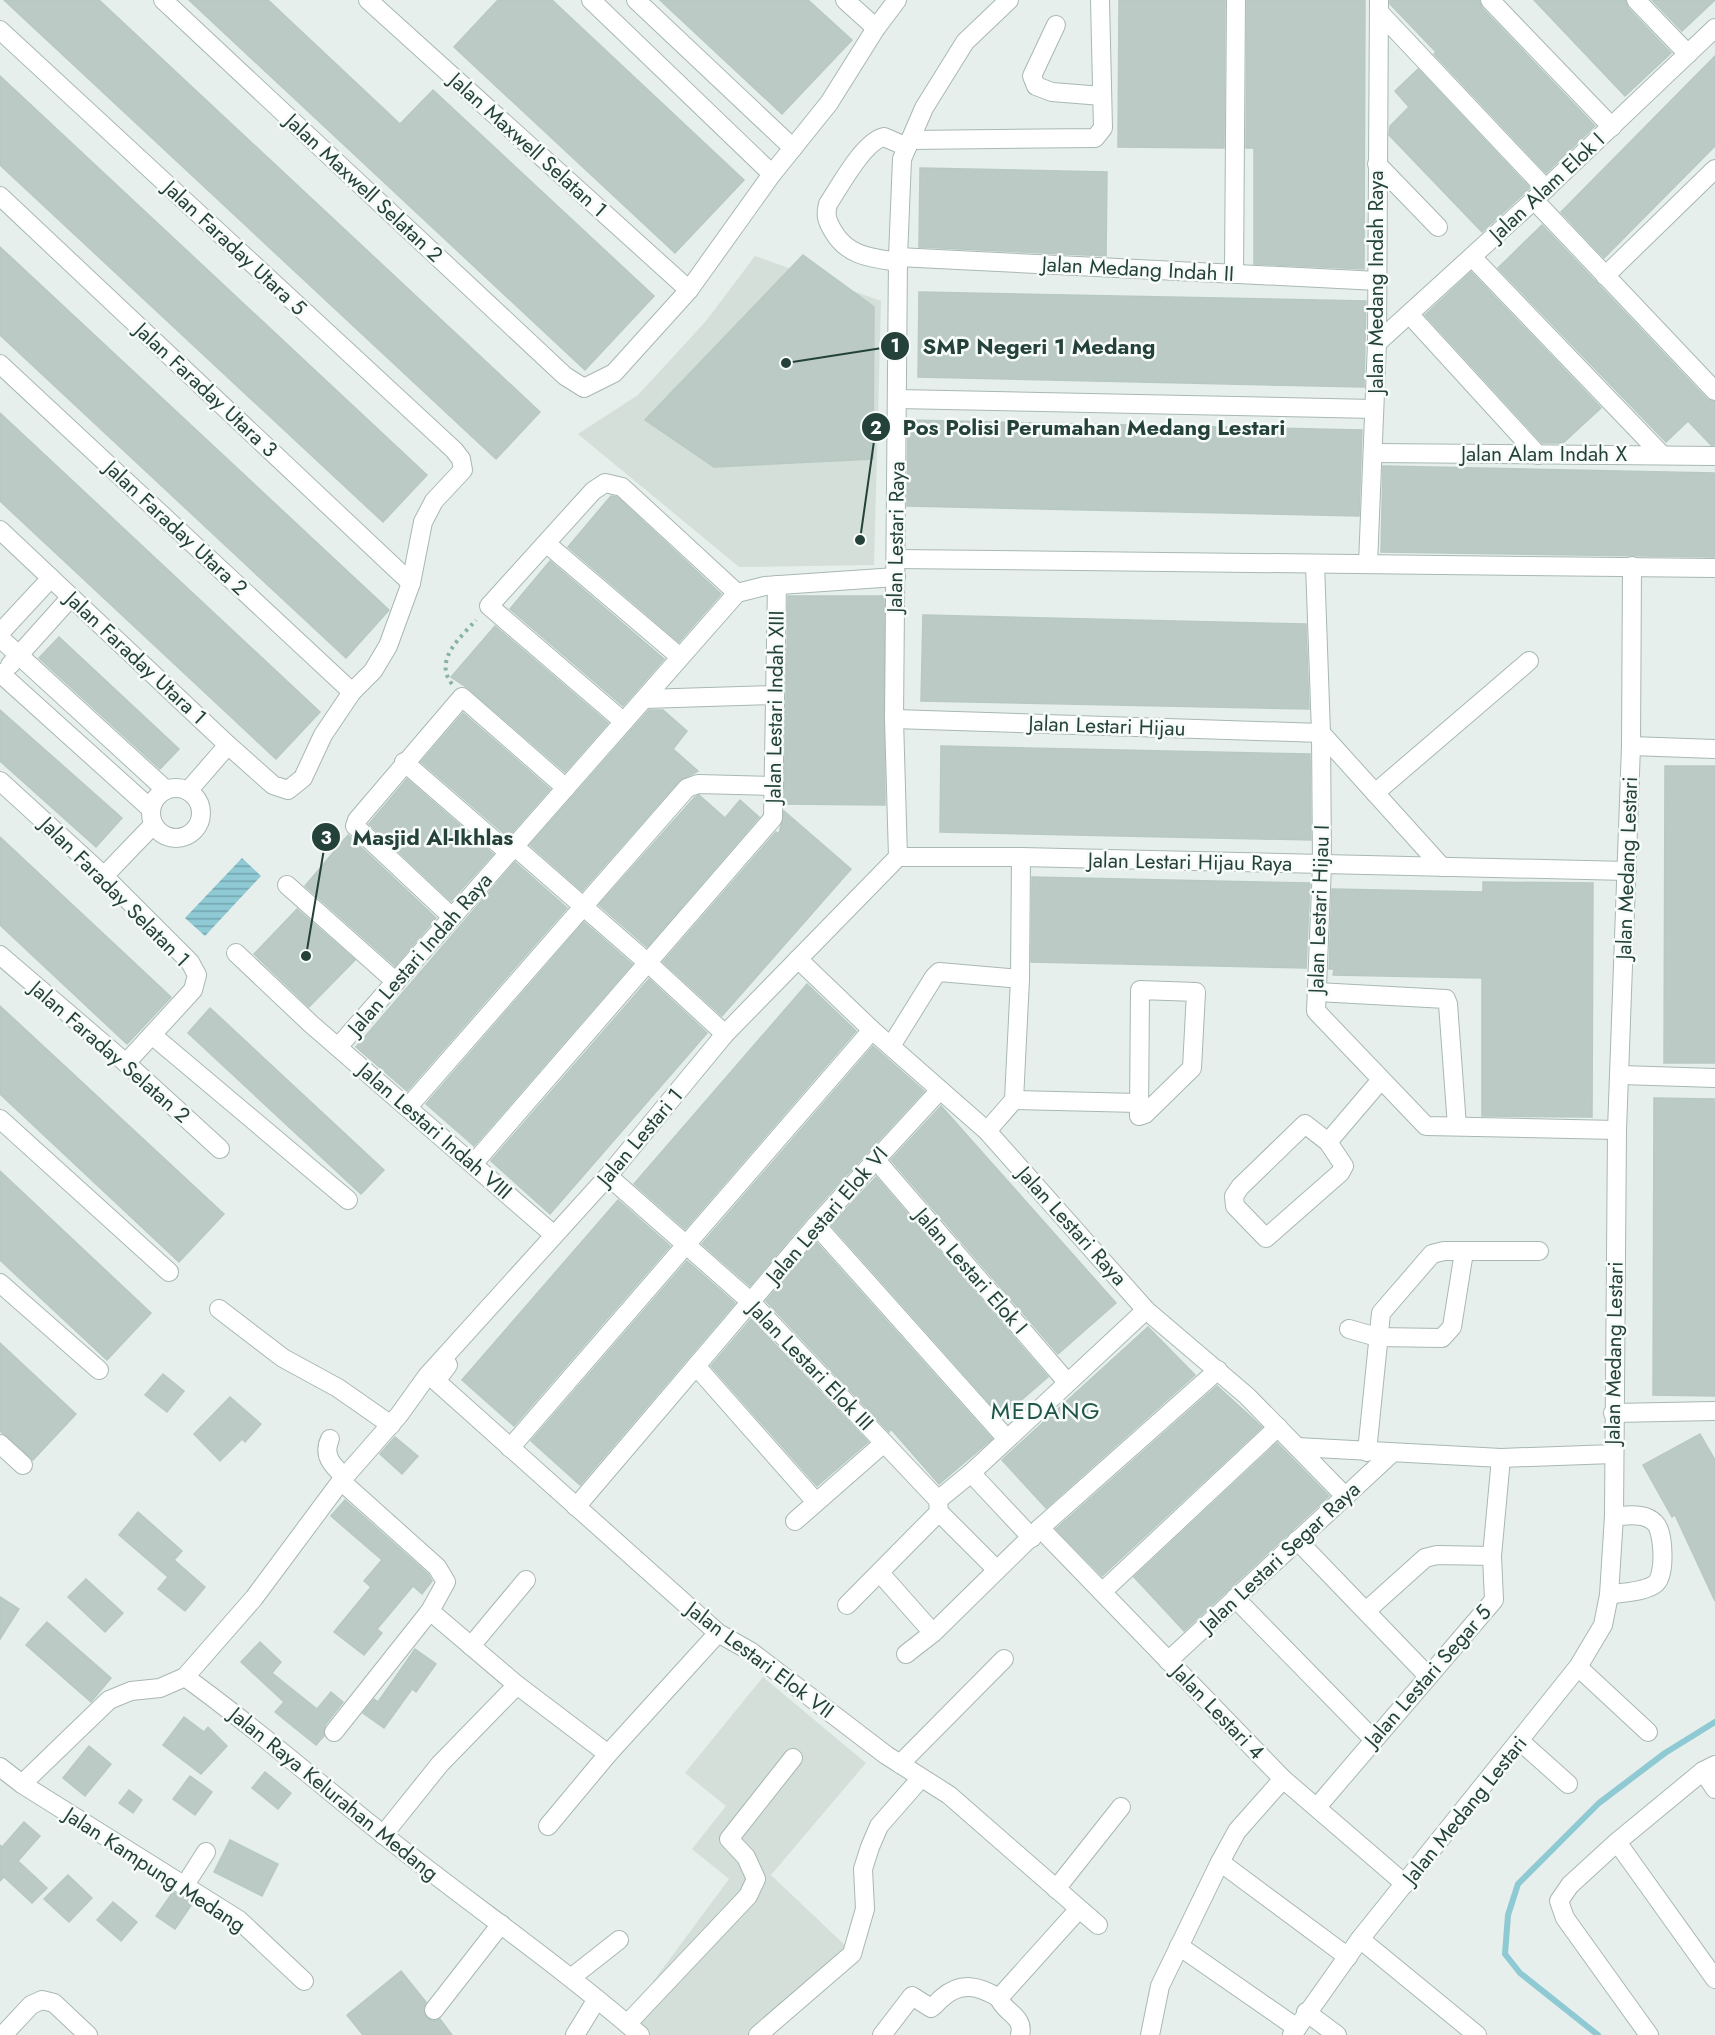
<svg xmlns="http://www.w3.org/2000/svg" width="1715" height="2035" viewBox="0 0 1715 2035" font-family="Jost,sans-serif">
<defs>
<pattern id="water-rules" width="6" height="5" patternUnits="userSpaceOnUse" patternTransform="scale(1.5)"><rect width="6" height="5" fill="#8ec9d4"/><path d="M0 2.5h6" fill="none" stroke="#74a5ad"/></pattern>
</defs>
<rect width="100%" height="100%" fill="#e6efeb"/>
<g fill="#d4dfda">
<polygon points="755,256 881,301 874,565 739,567 578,434 638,395 706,321"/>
<polygon points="763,1677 866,1763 771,1875 851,1951 762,2035 651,2035 629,2014 729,1879 692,1849 726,1806 685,1773"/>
</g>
<polygon fill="url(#water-rules)" points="242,858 261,876 205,936 185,918"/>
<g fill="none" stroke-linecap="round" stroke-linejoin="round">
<polyline stroke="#8ec9d4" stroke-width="6" points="1598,2035 1520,1973 1505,1954 1508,1915 1518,1884 1599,1803 1665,1753 1715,1722"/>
</g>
<g fill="#bbcac4" stroke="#b8c9c2" stroke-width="1.5">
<polygon points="4,0 99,0 540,412 496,459"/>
<polygon points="189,0 268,0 400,124 433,90 654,296 585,370"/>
<polygon points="498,0 552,0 744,180 675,253 454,47"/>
<polygon points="660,0 808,0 852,40 782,114"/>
<polygon points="1119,0 1225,0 1224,148 1118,147"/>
<polygon points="1247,0 1365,0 1364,269 1254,264 1254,148 1246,148"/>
<polygon points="1390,0 1479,0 1482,8 1595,126 1546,173 1434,54 1436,52 1390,4"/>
<polygon points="1534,0 1625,0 1628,8 1671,53 1625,96"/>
<polygon points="1652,0 1715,0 1682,31"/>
<polygon points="1715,56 1715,146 1604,258 1561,212"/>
<polygon points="1418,69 1530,188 1482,232 1389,135 1390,126 1409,107 1395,91"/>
<polygon points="0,76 427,475 383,522 0,165"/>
<polygon points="920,168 1107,172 1106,256 919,247"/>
<polygon points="1542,225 1707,399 1715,402 1715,445 1711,445 1688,421 1666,442 1498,268"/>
<polygon points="0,247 389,610 346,658 0,335"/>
<polygon points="803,255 874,307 873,459 714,467 645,420"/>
<polygon points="1471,272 1601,408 1563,443 1542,443 1425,315"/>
<polygon points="919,292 1366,301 1364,387 918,377"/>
<polygon points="0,413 320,712 276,759 0,501"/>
<polygon points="908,420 1362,430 1359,516 907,506"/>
<polygon points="1383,466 1715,473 1715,557 1381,552"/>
<polygon points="611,496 617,497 721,594 679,642 568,547"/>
<polygon points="550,561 664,659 623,706 510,609"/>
<polygon points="788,596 884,596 885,805 784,804"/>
<polygon points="923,615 1306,624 1309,709 921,701"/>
<polygon points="495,626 608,723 565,772 469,689 451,677"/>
<polygon points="59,637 179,749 160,769 39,658"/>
<polygon points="0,710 122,818 96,847 0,761"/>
<polygon points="649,710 663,710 687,731 673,749 698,771 679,781 582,891 530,845"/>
<polygon points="463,713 550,789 508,837 421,762"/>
<polygon points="941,746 1310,754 1311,840 940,832"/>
<polygon points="1665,766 1715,766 1715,1063 1664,1063"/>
<polygon points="407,779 493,854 451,901 369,824"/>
<polygon points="699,795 725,818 740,800 759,817 647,947 599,905 694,798"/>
<polygon points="784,811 851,869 722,1016 663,962 776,832 779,834"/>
<polygon points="348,835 436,918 395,966 305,886"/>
<polygon points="0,837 171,997 127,1044 0,925"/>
<polygon points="515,862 567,908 407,1091 356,1047"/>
<polygon points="1032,877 1310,883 1306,968 1031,962"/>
<polygon points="1483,882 1593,883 1592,1117 1482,1116 1482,978 1333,975 1334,969 1329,969 1332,889 1483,892"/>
<polygon points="297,909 355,960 309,1007 254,954"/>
<polygon points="584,922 632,964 474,1146 426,1104"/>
<polygon points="649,979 707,1033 550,1214 491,1161"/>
<polygon points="807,984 856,1031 685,1229 634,1184"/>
<polygon points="0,1006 224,1214 179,1262 0,1094"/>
<polygon points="210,1008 384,1170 361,1194 188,1033"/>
<polygon points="873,1046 924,1091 808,1217 750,1286 702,1244"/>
<polygon points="1654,1098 1715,1099 1715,1396 1653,1395"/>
<polygon points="941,1106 1116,1303 1058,1354 891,1160"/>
<polygon points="0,1171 151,1313 107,1360 0,1260"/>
<polygon points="876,1177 1048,1377 1002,1417 831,1225"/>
<polygon points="618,1200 670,1246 514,1426 462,1380"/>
<polygon points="816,1242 992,1439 939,1484 891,1429 889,1432 766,1301"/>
<polygon points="687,1261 735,1303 580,1485 531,1441"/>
<polygon points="751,1319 868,1442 817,1486 711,1366"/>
<polygon points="1148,1327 1195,1375 1046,1508 1002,1460"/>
<polygon points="0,1343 76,1414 33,1460 0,1431"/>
<polygon points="163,1374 184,1391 167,1412 145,1395"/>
<polygon points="1217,1386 1262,1427 1102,1576 1056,1529"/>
<polygon points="230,1397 261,1424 245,1442 242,1439 220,1461 194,1434"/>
<polygon points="1700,1434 1715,1460 1715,1601 1675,1515 1672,1517 1643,1465"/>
<polygon points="395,1437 418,1456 402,1474 380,1454"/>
<polygon points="1277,1443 1329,1496 1184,1631 1134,1577"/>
<polygon points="345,1500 428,1574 432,1581 422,1594 413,1586 377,1629 382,1633 364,1655 334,1632 371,1587 364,1581 382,1560 331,1516"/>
<polygon points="138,1512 182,1551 174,1560 205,1587 185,1611 158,1589 168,1577 119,1535"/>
<polygon points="86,1579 123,1613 105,1632 68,1597"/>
<polygon points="0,1597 19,1609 0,1639"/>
<polygon points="47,1622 111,1678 91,1702 26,1645"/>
<polygon points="260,1642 281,1662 272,1673 317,1709 331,1692 343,1702 325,1725 324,1736 316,1745 275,1712 284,1702 241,1662"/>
<polygon points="415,1649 436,1664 416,1692 412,1689 384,1728 363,1713 374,1699 378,1702"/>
<polygon points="184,1717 204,1732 208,1727 227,1746 201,1774 163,1745"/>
<polygon points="89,1746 111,1764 85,1796 63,1778"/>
<polygon points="265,1772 291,1793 278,1809 252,1788"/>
<polygon points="190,1776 212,1792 195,1815 173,1799"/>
<polygon points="129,1790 142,1800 133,1813 119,1803"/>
<polygon points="24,1822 40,1836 18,1861 47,1888 32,1903 4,1877 0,1881 0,1845 2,1847"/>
<polygon points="230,1840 278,1864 262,1896 214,1872"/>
<polygon points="68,1875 92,1898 69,1922 44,1899"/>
<polygon points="173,1892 192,1904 175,1929 156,1916"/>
<polygon points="113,1902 137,1922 121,1941 97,1920"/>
<polygon points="401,1971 426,2002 423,2009 427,2018 433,2021 440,2019 452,2035 363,2035 347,2015"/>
</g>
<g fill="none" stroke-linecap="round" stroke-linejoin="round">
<g stroke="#a8b8b2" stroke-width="20">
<g id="minor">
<polyline points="163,0 565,376 584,388 614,373 689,290 772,174 829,103 876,28 897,0"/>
<polyline points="368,0 689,290"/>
<polyline points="591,0 772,174"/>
<polyline points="636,0 793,148"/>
<polyline points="845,0 876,28"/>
<polyline points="1490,0 1612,127"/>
<polyline points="1636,0 1688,54"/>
<polyline points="1379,12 1546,189"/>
<polyline points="1056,25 1032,76 1036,86 1052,92 1102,96"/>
<polyline points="0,30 454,450 461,459 463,470 434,501 423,522 411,583 388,646 373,671 352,692 323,735 303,778 288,790 273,785 228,745 0,530"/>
<polyline points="910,140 1095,138 1103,128 1100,0"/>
<polyline points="1377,164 1438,227"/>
<polyline points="0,196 411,583"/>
<polyline points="1534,200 1715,391"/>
<polyline points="898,257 1378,281"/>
<polyline points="1472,257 1662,455"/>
<path d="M899,262C872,258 848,257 833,231C827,221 825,215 828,204C840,186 864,141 884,137L907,147"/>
<polyline points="1234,274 1236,0"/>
<polyline points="1605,276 1715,169"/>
<polyline points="1409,314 1538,455"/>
<polyline points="1377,343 1534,200 1715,28"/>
<polyline points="0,364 352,692"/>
<polyline points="898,399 1374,409"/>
<polyline points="1374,453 1715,456"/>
<polyline points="547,544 680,657"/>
<polyline points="896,559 1715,568"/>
<polyline points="1315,564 1321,733 1322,865 1316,1011 1426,1126 1617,1130"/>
<polyline points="1368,564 1377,343 1379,0"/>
<polyline points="0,633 51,578"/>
<polyline points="0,638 166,790"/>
<polyline points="10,665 71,597"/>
<polyline points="0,673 151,809"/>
<polyline points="644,699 775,695"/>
<polyline points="894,719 1321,733 1442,867"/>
<polyline points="624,722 489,606 593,491 605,483 622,487 737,593"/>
<polyline points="1631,746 1715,749"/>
<polyline points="404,762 509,853"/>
<polyline points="0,781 104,876 190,962 197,975 193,990 126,1063"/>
<circle cx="176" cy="813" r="25"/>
<polyline points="188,791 228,745"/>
<polyline points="1375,793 1529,661"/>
<polyline points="514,846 648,963 725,1034"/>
<polyline points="898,857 894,719 898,257 902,159 924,108 965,42 1009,0"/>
<polyline points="898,857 1021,857 1627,871"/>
<polyline points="104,876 153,825"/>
<polyline points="287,885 396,982"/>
<polyline points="452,917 355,826 357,820 462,697 566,788"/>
<polyline points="236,953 311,1024 554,1235"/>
<polyline points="0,955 126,1063 220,1149"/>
<polyline points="798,959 872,1030 987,1131 1146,1310 1247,1396 1344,1495"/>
<polygon points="1140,990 1196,992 1192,1068 1145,1114 1139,1116"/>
<polyline points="1317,992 1446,999 1448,1004 1457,1126"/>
<polyline points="152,1035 348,1200"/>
<polyline points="891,1046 934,977 939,972 1020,979"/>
<polyline points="338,1047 737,593 765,586 896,577"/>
<polyline points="1621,1075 1715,1078"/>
<polyline points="1014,1100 1138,1103"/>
<polyline points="408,1107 687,788 698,784 774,786"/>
<polyline points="0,1119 169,1272"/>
<polygon points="1305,1124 1328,1142 1344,1166 1340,1173 1266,1238 1235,1206 1234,1196 1240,1187"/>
<polyline points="987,1131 1014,1100 1020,979 1021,857"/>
<polyline points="1328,1142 1380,1081"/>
<polyline points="876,1160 1067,1382"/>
<polyline points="474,1163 773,818 777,585"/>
<polyline points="608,1176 751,1302 938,1500 939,1512 997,1570"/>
<polyline points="816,1225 1007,1439"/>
<polyline points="0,1283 99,1370"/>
<polyline points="219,1309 283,1358 338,1388 391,1425"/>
<polyline points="1349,1329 1377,1337 1442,1338 1452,1327 1464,1252"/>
<polyline points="448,1365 436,1381 718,1633 750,1651 886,1755 949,1795 1098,1925"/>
<polyline points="696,1366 816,1502"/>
<polyline points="1613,1413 1715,1411"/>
<path d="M330,1439C322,1456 333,1466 345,1477"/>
<polyline points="0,1444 23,1465"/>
<polyline points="1297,1447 1501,1458 1613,1454"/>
<polyline points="510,1448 872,1030"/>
<polyline points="1367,1452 1381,1313 1432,1254 1444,1251 1539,1251"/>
<polyline points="971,1473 1032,1538"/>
<polyline points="938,1500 971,1473 1146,1310"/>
<polyline points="576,1507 816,1225 940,1090"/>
<polyline points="795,1521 884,1443"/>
<polyline points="1040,1528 1283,1779 1405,1884"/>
<polyline points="1297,1540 1428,1676"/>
<polyline points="880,1573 933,1633"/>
<polyline points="1102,1592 1278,1427"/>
<path d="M1609,1595C1622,1592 1645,1592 1655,1584C1666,1576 1664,1532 1655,1523C1645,1512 1627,1516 1614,1516"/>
<polyline points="1235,1598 1373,1739"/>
<polyline points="847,1605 939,1512"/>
<polyline points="430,1611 517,1685"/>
<polyline points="1366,1611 1425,1558 1437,1555 1492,1556"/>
<polyline points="471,1646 526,1580"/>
<polyline points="906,1654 933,1633 1040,1528 1218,1370"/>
<polyline points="1168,1661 1392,1453"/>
<polyline points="1578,1667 1648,1732"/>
<path d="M185,1677C255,1727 318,1783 385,1836C469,1903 558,1964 640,2035"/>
<polyline points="334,1732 430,1611 446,1582 437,1567 341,1481"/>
<polyline points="1521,1742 1568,1784"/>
<polyline points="900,1764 1004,1659"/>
<polyline points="0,1767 22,1784 239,1920 304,1981"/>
<polyline points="1703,1771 1715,1789"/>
<polyline points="22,1784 109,1700 131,1691 160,1688 185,1677 254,1598 341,1481 399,1415 427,1376 608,1176 725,1034 898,857"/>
<polyline points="1317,1807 1494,1600 1492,1556 1501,1458"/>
<polyline points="548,1826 608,1754 718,1633"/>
<polyline points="383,1835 440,1764 517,1685 608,1754"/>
<polyline points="1617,1842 1715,1979"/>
<polyline points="1220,1862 1348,1957"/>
<polyline points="185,1885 206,1852"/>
<polyline points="1056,1889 1121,1807"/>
<polyline points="1360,1939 1477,2035"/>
<polyline points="1179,1946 1297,2028"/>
<polyline points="572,1977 619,1940"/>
<polyline points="434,2010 501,1924"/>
<polyline points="1306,2012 1337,2035"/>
<polyline points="627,2024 748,1896 756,1879 746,1857 729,1839 793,1758"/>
<polyline points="3,2035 31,2005 42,2000 54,2003 88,2035"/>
<polyline points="575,2035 597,1999"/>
<polyline points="758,2035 852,1954 865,1909 863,1869 870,1847 879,1826 921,1778"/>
<path d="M882,2035L912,1996L931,2008C936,2005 937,2002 942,1998C961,1981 979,1986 999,1998"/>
<path d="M1020,2035C1025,2016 1004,2013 999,1998L1079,1909"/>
<polyline points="1150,2035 1160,1986 1220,1862 1237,1831 1283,1779"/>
<polyline points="1292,2035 1360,1939 1578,1667 1603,1625 1609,1595 1614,1516 1617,1130 1631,746 1632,566"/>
<polyline points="1649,2035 1565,1918 1559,1901 1570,1885 1617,1842 1703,1771 1715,1765"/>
</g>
</g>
<path stroke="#86b3a5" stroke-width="4" stroke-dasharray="3 4.5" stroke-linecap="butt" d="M452,684C433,660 461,637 476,620"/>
<use href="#minor" stroke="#fff" stroke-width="18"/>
</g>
<g text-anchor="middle" stroke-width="5" stroke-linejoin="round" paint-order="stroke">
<g font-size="21" fill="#24423a" stroke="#f7fbf9">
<text transform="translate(528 145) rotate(42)" y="7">Jalan Maxwell Selatan 1</text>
<text transform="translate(1547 187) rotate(-43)" y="7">Jalan Alam Elok I</text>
<text transform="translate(364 188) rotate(43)" y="7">Jalan Maxwell Selatan 2</text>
<text transform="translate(235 248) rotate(43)" y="7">Jalan Faraday Utara 5</text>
<text transform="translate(1138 269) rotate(3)" y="7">Jalan Medang Indah II</text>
<text transform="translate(1376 282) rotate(-90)" y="7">Jalan Medang Indah Raya</text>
<text transform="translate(206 390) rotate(43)" y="7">Jalan Faraday Utara 3</text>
<text x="1544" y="461">Jalan Alam Indah X</text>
<text transform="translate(176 528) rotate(43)" y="7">Jalan Faraday Utara 2</text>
<text transform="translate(896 537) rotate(-89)" y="7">Jalan Lestari Raya</text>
<text transform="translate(136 658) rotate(43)" y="7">Jalan Faraday Utara 1</text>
<text transform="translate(775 707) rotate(-89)" y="7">Jalan Lestari Indah XIII</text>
<text transform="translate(1107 726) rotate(2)" y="7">Jalan Lestari Hijau</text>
<text transform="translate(1190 862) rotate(1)" y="7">Jalan Lestari Hijau Raya</text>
<text transform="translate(1627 868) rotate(-88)" y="7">Jalan Medang Lestari</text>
<text transform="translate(115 892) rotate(45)" y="7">Jalan Faraday Selatan 1</text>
<text transform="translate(1319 909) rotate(-88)" y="7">Jalan Lestari Hijau I</text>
<text transform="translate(420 954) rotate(-49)" y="7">Jalan Lestari Indah Raya</text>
<text transform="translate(110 1052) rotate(41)" y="7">Jalan Faraday Selatan 2</text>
<text transform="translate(435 1131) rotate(41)" y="7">Jalan Lestari Indah VIII</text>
<text transform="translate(640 1137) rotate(-50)" y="7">Jalan Lestari 1</text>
<text transform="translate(827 1215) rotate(-49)" y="7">Jalan Lestari Elok VI</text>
<text transform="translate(1072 1226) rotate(48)" y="7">Jalan Lestari Raya</text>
<text transform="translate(971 1271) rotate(49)" y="7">Jalan Lestari Elok I</text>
<text transform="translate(1614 1353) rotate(-89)" y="7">Jalan Medang Lestari</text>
<text transform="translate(811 1366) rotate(46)" y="7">Jalan Lestari Elok III</text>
<text transform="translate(1280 1557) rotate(-43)" y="7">Jalan Lestari Segar Raya</text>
<text transform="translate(760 1660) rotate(37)" y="7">Jalan Lestari Elok VII</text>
<text transform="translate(1428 1676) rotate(-49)" y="7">Jalan Lestari Segar 5</text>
<text transform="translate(1218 1712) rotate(46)" y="7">Jalan Lestari 4</text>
<text transform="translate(334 1794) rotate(39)" y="7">Jalan Raya Kelurahan Medang</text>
<text transform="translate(1465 1810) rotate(-51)" y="7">Jalan Medang Lestari</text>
<text transform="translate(155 1870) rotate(33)" y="7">Jalan Kampung Medang</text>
</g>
<g font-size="24" letter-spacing="1.5" fill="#1f5548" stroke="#f7fbf9">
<text x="1046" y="1419">MEDANG</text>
</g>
</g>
<path fill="none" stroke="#24423a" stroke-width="2" d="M786 363L895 346M860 540L876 427M306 956L326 837"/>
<g fill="#24423a" stroke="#f7fbf9" stroke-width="2">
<circle cx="786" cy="363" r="6"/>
<circle cx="860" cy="540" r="6"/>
<circle cx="306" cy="956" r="6"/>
<circle cx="895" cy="346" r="15"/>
<circle cx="876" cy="427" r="15"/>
<circle cx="326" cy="837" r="15"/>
</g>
<g font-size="18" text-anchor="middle" font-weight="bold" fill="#fff">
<text x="895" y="352">1</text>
<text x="876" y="434">2</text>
<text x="326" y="844">3</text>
</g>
<g font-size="22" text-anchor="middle" font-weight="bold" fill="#24423a" stroke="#f7fbf9" stroke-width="5" stroke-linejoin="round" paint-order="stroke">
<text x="1039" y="354">SMP Negeri 1 Medang</text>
<text x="1094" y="435">Pos Polisi Perumahan Medang Lestari</text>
<text x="433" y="845">Masjid Al-Ikhlas</text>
</g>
</svg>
